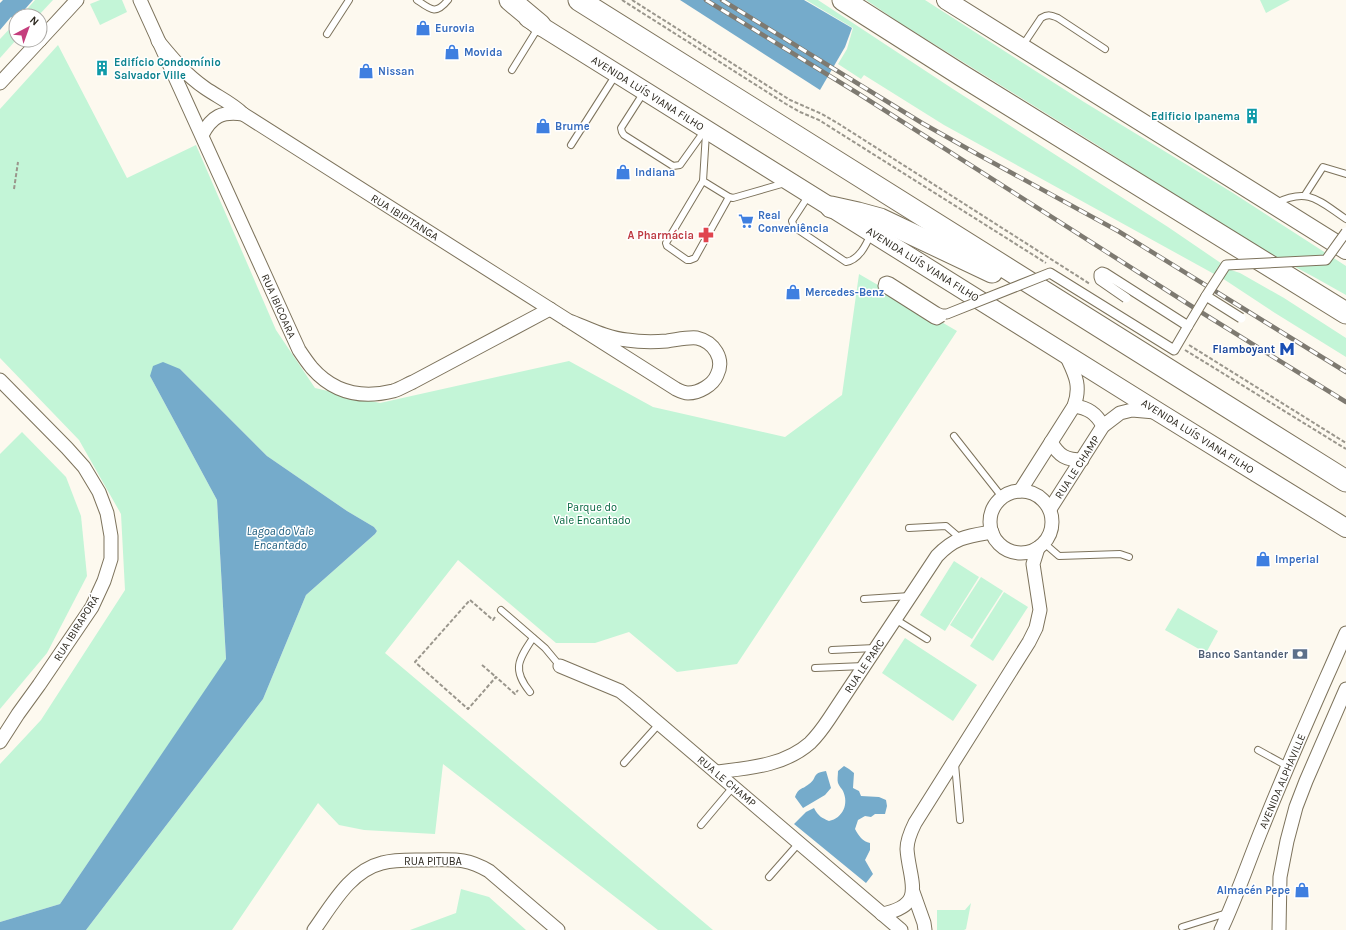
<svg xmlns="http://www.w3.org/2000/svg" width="1346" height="930" viewBox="0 0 1346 930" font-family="Karla,sans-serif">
<rect width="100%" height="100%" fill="#fdf9ef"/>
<g fill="#c3f5d7">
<polygon points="35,0 53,0 38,16 21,16"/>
<polygon points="100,0 122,0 127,12 100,25 90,4"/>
<polygon points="806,0 818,0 953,89 1168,227 1231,270 1240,273 1284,298 1346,338 1346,357 1275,313 1225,280 944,125 864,75 861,79 838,64 847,49 853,28"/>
<polygon points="866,0 925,0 1084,102 1233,193 1346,266 1346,295 1314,277 1265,251 1219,223 1094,143 900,23"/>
<polygon points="1260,0 1290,0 1266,13"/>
<polygon points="16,22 16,40 0,58 0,39"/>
<polygon points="58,45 127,178 196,145 276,330 315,388 380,403 569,361 653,407 785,437 842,395 859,274 957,331 737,664 677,672 629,632 595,643 556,643 458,560 385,653 713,930 658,930 443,764 435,834 364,830 339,825 318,803 232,930 86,930 263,699 306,595 375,534 377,531 374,527 347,511 267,456 180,369 150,376 217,500 226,660 60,904 0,922 0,764 41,720 125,590 121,514 79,440 0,358 0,109"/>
<polygon points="22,432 66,477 81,516 87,576 47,653 0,709 0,454"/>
<polygon points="954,561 979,577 945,631 920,615"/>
<polygon points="981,577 1003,591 972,639 950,625"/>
<polygon points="1004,592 1028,607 993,661 970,646"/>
<polygon points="1178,608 1218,631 1206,653 1165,630"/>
<polygon points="905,638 977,685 953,721 882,673"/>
<polygon points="461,889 489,897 526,930 410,930 456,913"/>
<polygon points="971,903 966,929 964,930 937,930 937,910 965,910"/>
</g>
<g fill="#75abcb">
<polygon points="3,0 33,0 19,16 16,16 16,20 11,17 0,30 0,3"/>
<polygon points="680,0 804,0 852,28 845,47 820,90"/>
<polygon points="163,362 180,369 267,456 347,511 374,527 377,531 375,534 306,595 263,699 86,930 0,930 0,922 60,904 226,659 217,500 150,376 153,366"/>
<path d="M844,766L849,769L854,773L853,788L859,791L861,796L879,797L886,800L887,806L885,814H875L871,817L865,816L858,820L855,829C858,835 863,842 870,843V850L865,860L873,874L866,883L794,824L806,812L814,808C818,816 822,818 829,821C843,818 849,804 843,791C842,789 839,786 838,783C837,780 838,775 838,771Z"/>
<path d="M826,771L831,788L825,795L803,808L795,797C799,787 802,790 809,784C818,778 811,773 826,771Z"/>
</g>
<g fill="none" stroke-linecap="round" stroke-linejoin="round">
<g stroke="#7d735c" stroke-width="8">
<g id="service">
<path d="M417,0C431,10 436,15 448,0"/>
<polyline points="327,34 349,0"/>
<path d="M1023,45L1041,18C1048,14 1051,15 1058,18L1105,49"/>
<polyline points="512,70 538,28"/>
<polyline points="644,92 621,128 622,132 624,135 673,166 680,165 705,130"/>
<polyline points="706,133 703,181 729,197 733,198 785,183"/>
<polyline points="571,145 615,76"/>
<polyline points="703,181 666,243 667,246 687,260 690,260 695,258 729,197"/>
<path d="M809,195L792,221L794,227L846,262C859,260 866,245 871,234"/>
<polyline points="1305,195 1323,167 1346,174"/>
<path d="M1276,203C1309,187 1319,201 1346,219"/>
<polyline points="954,436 1002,497"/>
<polyline points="909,528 946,526 960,538"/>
<polyline points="1044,543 1059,556 1120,554 1129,557"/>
<polyline points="864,599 910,596"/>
<polyline points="501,610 545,648 560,666"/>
<polyline points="895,619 927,639"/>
<polyline points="832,650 875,648"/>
<polyline points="815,668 864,666"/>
<path d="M530,692C512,670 518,660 533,638"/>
<polyline points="1258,750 1287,766"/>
<polyline points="624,763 659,724"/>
<polyline points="955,764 960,820"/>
<polyline points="701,825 733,787"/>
<polyline points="769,877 799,843"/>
<polyline points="1182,927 1227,913"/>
</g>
</g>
<g stroke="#7d735c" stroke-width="15">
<g id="minor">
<path d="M140,0L299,350C303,356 307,362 312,368C334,393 361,399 393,391C400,389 406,385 413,382L550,309"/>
<polyline points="40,40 77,0"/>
<path d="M158,41C172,58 186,75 205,88C218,97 232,103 243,114L676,389C680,391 684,393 688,393C699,393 713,385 717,375C725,359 714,342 697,338C687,337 676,340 667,341C654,342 640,342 627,340C606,338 586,327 567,320"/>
<polyline points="0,83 40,40"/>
<path d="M202,135C212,116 222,111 243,114"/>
<polyline points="0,380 67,448 84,467 99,492 107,513 111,536 111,559 104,581 92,607 39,685 18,714 0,742"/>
<path d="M1074,406C1088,408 1096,413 1103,426"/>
<path d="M1051,442C1059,456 1066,460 1082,460"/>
<path d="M1020,491L1074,406C1082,384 1074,373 1065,353"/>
<circle cx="1021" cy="522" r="31"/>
<polyline points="1050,509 1103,426 1120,413 1132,410 1155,412"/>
<polyline points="560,666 620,691 635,703 901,930"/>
<path d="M716,772C748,768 784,766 810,743C817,736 823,728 829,719L937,556C955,537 968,536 992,532"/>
<polyline points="913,892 924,923 925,930"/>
<path d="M882,914C928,905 909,881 907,849C907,840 911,831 915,823L1029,642L1036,628L1040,610L1033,564L1038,548"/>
<path d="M314,930C332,905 350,871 382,863C396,859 412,860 427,860C453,860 465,857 489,871L558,930"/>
<path d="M1221,930C1237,896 1249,860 1263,826C1289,761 1318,697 1346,633"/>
<polyline points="1279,930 1280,877 1287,841 1296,807 1306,781 1346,689"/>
</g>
</g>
<g stroke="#7d735c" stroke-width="20">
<g id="secondary">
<polyline points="946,0 1346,250"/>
<polyline points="528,18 1160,413 1346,528"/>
</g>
</g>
<g stroke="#7d735c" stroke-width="23">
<g id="trunk">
<polyline points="510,0 540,25"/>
<polyline points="579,0 1346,481"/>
<polyline points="843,0 961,75 1346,313"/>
<polyline points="831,207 858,213 880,219 992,272"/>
</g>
</g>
<g stroke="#9a968c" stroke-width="2" stroke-dasharray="4 2" stroke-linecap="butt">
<polyline points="622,0 786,104 800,112 819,120 1046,263"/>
<polyline points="632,0 790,100 822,114 839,124 1090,284"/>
<polyline points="14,189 18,162"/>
<polyline points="1189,345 1346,443"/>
<polyline points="1185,350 1346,449"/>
<polyline points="495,617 493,620 470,600 415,662 468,709 496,677 515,694 518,690"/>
<polyline points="482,665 496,677"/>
</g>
<use href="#service" stroke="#fff" stroke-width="6"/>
<use href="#minor" stroke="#fff" stroke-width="13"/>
<use href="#secondary" stroke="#fff" stroke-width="18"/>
<use href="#trunk" stroke="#fff" stroke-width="21"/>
<g stroke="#7e7a71" stroke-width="4.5">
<g id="rail">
<polyline points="706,0 859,94 1196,309 1346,402"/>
<polyline points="722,0 922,123 977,154 1118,231 1346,372"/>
</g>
</g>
<use href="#rail" stroke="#fff" stroke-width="3" stroke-dasharray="9" stroke-linecap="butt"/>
<g stroke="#7d735c" stroke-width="11" stroke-linecap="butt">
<g id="pedestrian-bridge">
<polyline points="1126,298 1100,280 1099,277 1099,274 1102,272 1105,273 1188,326 1206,296"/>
<polyline points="942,317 937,320 934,319 885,288 883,286 884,282 887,281 890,282 937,312 942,314 947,314 1050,273 1174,350 1188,326"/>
<polyline points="1241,318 1206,296 1226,265 1326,260 1346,232"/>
</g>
</g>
<use href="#pedestrian-bridge" stroke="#fff" stroke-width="9"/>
</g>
<defs>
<g id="shop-bare" transform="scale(1.2)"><path d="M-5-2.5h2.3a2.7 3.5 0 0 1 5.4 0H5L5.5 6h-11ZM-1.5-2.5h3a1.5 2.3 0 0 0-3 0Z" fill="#3f7fe0" stroke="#fff" stroke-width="2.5" paint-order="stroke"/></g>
<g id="building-bare" transform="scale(1.2)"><path d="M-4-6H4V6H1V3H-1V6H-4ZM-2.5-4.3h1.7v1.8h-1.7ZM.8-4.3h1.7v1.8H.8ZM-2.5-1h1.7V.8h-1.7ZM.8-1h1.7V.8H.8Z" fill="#0f9aa8" stroke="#fff" stroke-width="2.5" paint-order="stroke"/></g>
<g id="supermarket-bare" transform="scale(1.2)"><path d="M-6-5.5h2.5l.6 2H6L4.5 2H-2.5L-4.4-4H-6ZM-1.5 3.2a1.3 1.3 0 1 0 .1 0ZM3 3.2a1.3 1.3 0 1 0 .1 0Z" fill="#3f7fe0" stroke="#fff" stroke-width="2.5" paint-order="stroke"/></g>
<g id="pharmacy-bare" transform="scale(1.2)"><path d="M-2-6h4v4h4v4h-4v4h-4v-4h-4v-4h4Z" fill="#e0444e" stroke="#fff" stroke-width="2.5" paint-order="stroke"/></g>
<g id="metro-bare" transform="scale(1.2)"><path d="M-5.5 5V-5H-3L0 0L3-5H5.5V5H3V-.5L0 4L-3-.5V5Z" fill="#1a4fb4" stroke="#fff" stroke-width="2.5" paint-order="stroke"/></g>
<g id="bank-bare" transform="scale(1.2)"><path d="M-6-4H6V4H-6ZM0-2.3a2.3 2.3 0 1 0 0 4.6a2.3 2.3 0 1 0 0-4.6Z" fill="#5c6f8a" stroke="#fff" stroke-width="2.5" paint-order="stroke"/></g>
</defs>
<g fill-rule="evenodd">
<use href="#shop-bare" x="423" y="28"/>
<use href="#shop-bare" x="452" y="52"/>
<use href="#building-bare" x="102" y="68"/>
<use href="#shop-bare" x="366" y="71"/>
<use href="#building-bare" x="1252" y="116"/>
<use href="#shop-bare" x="543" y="126"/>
<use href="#shop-bare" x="623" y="172"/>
<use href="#supermarket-bare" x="746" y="221"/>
<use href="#pharmacy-bare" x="706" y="235"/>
<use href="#shop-bare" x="793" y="292"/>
<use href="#metro-bare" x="1287" y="349"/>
<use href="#shop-bare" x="1263" y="559"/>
<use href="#bank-bare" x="1300" y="654"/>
<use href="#shop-bare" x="1302" y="890"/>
</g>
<g text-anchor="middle" stroke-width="3" stroke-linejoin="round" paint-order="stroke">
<g font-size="11" font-weight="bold" fill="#366cbe" stroke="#fff" text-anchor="start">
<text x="435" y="32">Eurovia</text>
<text x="464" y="56">Movida</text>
<text x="378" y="75">Nissan</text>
<text x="555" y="130">Brume</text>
<text x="635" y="176">Indiana</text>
<text x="758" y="219">Real<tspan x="758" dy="13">Conveniência</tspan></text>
<text x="805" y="296">Mercedes-Benz</text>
<text x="1275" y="563">Imperial</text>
<text x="1290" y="894" text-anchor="end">Almacén Pepe</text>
</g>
<g font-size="11" font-weight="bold" fill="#0d838f" stroke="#fff" text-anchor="start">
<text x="114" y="66">Edifício Condomínio<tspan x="114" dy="13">Salvador Ville</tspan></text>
<text x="1240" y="120" text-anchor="end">Edificio Ipanema</text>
</g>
<g font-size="11" fill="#2c281f" stroke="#fff">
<text transform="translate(648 93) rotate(32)" y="4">AVENIDA LUÍS VIANA FILHO</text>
<text transform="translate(405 217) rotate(32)" y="4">RUA IBIPITANGA</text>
<text transform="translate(923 264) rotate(32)" y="4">AVENIDA LUÍS VIANA FILHO</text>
<text transform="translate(279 306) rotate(66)" y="4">RUA IBICOARA</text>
<text transform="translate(1198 436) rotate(32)" y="4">AVENIDA LUÍS VIANA FILHO</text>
<text transform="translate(1077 467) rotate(-57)" y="4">RUA LE CHAMP</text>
<text transform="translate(76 628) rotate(-58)" y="4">RUA IBIRAPORÁ</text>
<text transform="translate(864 666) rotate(-56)" y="4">RUA LE PARC</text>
<text transform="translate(727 781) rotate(40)" y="4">RUA LE CHAMP</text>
<text transform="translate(1282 781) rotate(-67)" y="4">AVENIDA ALPHAVILLE</text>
<text x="433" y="865">RUA PITUBA</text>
</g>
<g font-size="11" font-weight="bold" fill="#be3a42" stroke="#fff" text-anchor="end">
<text x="694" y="239">A Pharmácia</text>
</g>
<g font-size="11" font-weight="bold" fill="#164399" stroke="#fff" text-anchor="end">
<text x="1275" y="353">Flamboyant</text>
</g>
<g font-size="11" fill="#04663f" stroke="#fff">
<text x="592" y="511">Parque do<tspan x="592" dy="13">Vale Encantado</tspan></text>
</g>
<g font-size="11" font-weight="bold" fill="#4e5e75" stroke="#fff" text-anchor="end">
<text x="1288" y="658">Banco Santander</text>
</g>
<g font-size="12" font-style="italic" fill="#1d5d7e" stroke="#fff">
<text x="280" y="535">Lagoa do Vale<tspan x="280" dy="14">Encantado</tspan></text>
</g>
</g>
<g transform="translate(28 28) rotate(41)"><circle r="19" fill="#ffffff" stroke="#aba9a5"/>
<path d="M0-3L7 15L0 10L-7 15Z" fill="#c53e7d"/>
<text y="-6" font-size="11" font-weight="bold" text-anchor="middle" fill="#2c281f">N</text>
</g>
</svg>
